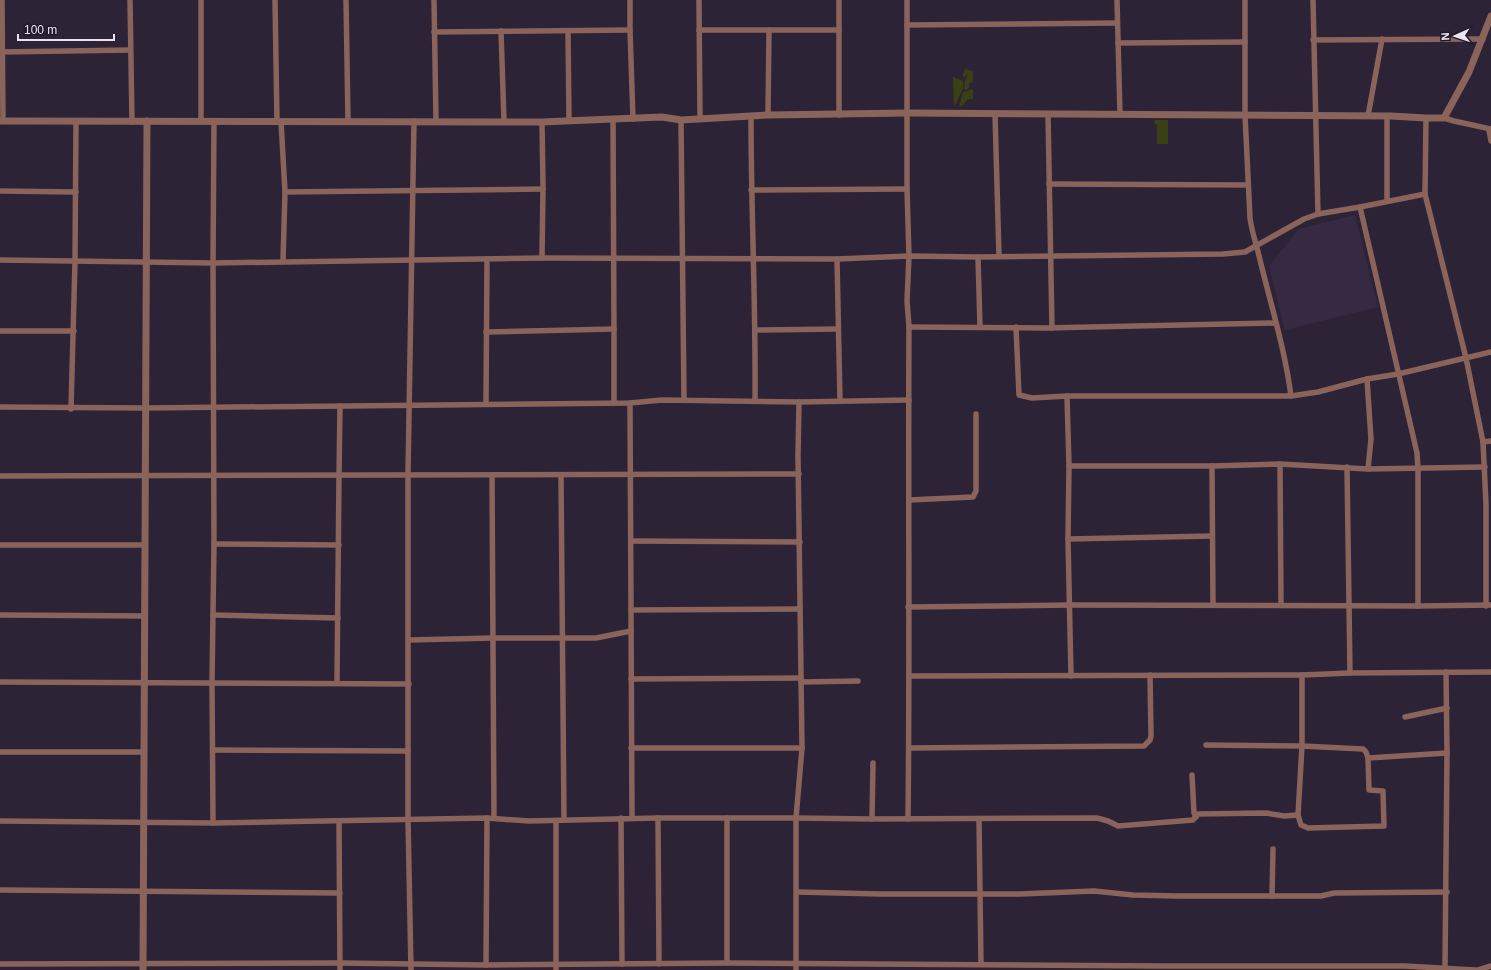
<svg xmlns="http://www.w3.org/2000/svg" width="1491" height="970" viewBox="0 0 1491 970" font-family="Arial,sans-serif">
<rect width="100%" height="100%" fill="#2c2336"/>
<polygon fill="#362a43" points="1355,215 1378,307 1285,330 1269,266 1299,229"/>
<g fill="#3b4014">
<polygon points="965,69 973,71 973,82 969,83 969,88 966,90 964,89 965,80 966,79 968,73 964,78 963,75"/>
<path d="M953,77L963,81C964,91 960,94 957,101C956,103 955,105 954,107Z"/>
<polygon points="973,89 973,99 968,99 965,102 964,105 959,107 963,92"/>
<polygon points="1155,120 1168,120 1168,144 1157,144 1157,124 1154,124"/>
</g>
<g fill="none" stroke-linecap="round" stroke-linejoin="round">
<g stroke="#8a635a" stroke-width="5.5">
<polyline points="2,0 3,121"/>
<polyline points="130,0 132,122"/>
<polyline points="201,0 201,120"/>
<polyline points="275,0 277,122"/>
<polyline points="346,0 348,121"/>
<polyline points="434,0 436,121"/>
<polyline points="630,0 630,30 633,119"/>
<polyline points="699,0 700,118"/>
<path d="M907,0V189L909,256L907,301L909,327C908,491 910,655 908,819"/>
<polyline points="1117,0 1120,115"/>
<path d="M1245,0V115L1250,218C1252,233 1257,246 1260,260C1271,305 1285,350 1291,396"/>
<polyline points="1313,0 1318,214"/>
<polyline points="907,25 1117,23"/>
<polyline points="699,30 839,30"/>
<polyline points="501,31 504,121"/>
<polyline points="568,31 569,121"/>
<polyline points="434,32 630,30"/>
<polyline points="1313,40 1483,39"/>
<polyline points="1118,43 1245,42"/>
<polyline points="0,52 130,50"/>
<polyline points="995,114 999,256"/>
<polyline points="1048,114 1052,328"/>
<polyline points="768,115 769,30"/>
<polyline points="839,115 839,0"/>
<polyline points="1368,116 1382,39"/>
<polyline points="1387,116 1387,201"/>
<path d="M751,117C751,212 756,306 755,401"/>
<polyline points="1426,118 1425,194 1466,358 1483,442 1486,504 1486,606"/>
<polyline points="1444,118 1454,121 1491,129"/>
<polyline points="613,119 614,329 614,402"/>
<polyline points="681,120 684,400"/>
<polyline points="281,121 285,192 283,261"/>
<polyline points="542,122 543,187 542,258"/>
<polyline points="1489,130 1491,141"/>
<polyline points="1049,184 1248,185"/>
<polyline points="751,190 907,189"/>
<polyline points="0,191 76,192"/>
<polyline points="285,192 543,189"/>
<polyline points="1360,207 1417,453 1418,469 1418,606"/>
<polyline points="978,257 980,327"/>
<polyline points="837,259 840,401"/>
<polyline points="0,260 213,263 542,258 837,259 909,256 978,257 1223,254 1245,252 1304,219 1318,214 1360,207 1425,194"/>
<polyline points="909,327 1045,328 1276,323"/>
<polyline points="1016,327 1019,395 1032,398 1067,396 1291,396 1318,392 1367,379 1398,374 1491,352"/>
<polyline points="755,330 838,329"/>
<polyline points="0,331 74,331"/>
<polyline points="486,332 614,329"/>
<polyline points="1067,396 1069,466 1068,539 1071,676"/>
<polyline points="630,403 632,818"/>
<polyline points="486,404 487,259"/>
<polyline points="0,407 145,408 630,403 662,400 799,402 909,400"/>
<polyline points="71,409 75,261 76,122"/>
<polyline points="1483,442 1491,441"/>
<polyline points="1280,464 1281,605"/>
<polyline points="1069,466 1212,466 1280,464 1368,469 1371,439 1367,379"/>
<polyline points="1212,466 1213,605"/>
<polyline points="1347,467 1350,673"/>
<polyline points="1368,469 1485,467"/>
<polyline points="492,475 494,818"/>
<polyline points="561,475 564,820"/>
<polyline points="0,476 799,474"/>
<polyline points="909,500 973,497 976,491 976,414"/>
<polyline points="1068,539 1212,536"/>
<polyline points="631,541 800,542"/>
<polyline points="214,544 339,545"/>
<polyline points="0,545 144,545"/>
<polyline points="908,607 1071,605 1418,606 1491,605"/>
<polyline points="631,610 800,609"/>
<polyline points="0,615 145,616"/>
<polyline points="213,615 338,618"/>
<polyline points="409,640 493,638 596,638 631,631"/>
<polyline points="1302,675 1302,746 1298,815 1301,825 1308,828 1384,826 1383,791 1369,790 1368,758"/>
<polyline points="909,676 1302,675 1350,673 1491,672"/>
<polyline points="631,679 801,678"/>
<polyline points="0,682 409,684"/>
<polyline points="801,682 858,681"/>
<polyline points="337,683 339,476 340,406"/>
<polyline points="1405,717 1447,708"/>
<polyline points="1206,745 1302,746 1363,749 1366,752 1368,758 1447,753"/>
<polyline points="631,748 802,748"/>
<polyline points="909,748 1144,746 1150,740 1151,736 1150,675"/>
<polyline points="213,750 408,751"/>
<polyline points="0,752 144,752"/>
<polyline points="1192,775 1194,813 1196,817"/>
<polyline points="621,818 622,964"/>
<polyline points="658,818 659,964"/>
<polyline points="872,819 873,763"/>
<polyline points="979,819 981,964"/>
<polyline points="0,821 213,823 487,818 529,821 658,818 796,818 872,819 1097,818 1108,821 1118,826 1193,820 1198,814 1266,813 1284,816 1298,815"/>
<polyline points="339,821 340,970"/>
<polyline points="213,823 212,683 214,544 213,263 214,121"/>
<polyline points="0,890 340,893"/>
<polyline points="797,892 879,894 1020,894 1094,891 1133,895 1177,896 1321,896 1334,893 1447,892"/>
<polyline points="1272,896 1273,849"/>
<polyline points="727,963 727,818"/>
<polyline points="0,964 340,963 486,965 487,818"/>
<polyline points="486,965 727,963 1162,966 1405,966 1475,970"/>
<polyline points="1445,968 1447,753 1446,672"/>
<polyline points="411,970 408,819 408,474 414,121"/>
<polyline points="556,970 556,821"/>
<polyline points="796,970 796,818 802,748 798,456 799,402"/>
<polyline points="1478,970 1491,966"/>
</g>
<g stroke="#8a635a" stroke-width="7">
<polyline points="0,121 542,122 662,117 681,120 768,115 908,113 1391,116 1426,118 1444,118 1469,72 1491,16"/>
<polyline points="143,970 147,121"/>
</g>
</g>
<g transform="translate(1455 36) rotate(267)" stroke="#221a2c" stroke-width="3" paint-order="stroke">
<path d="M0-3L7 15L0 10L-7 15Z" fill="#e9e4f0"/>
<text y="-6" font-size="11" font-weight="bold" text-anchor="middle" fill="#e9e4f0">N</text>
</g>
<path d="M18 34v6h96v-6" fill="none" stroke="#e9e4f0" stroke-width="2"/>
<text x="24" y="34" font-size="12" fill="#e9e4f0" stroke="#221a2c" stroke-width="3" paint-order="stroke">100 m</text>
</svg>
